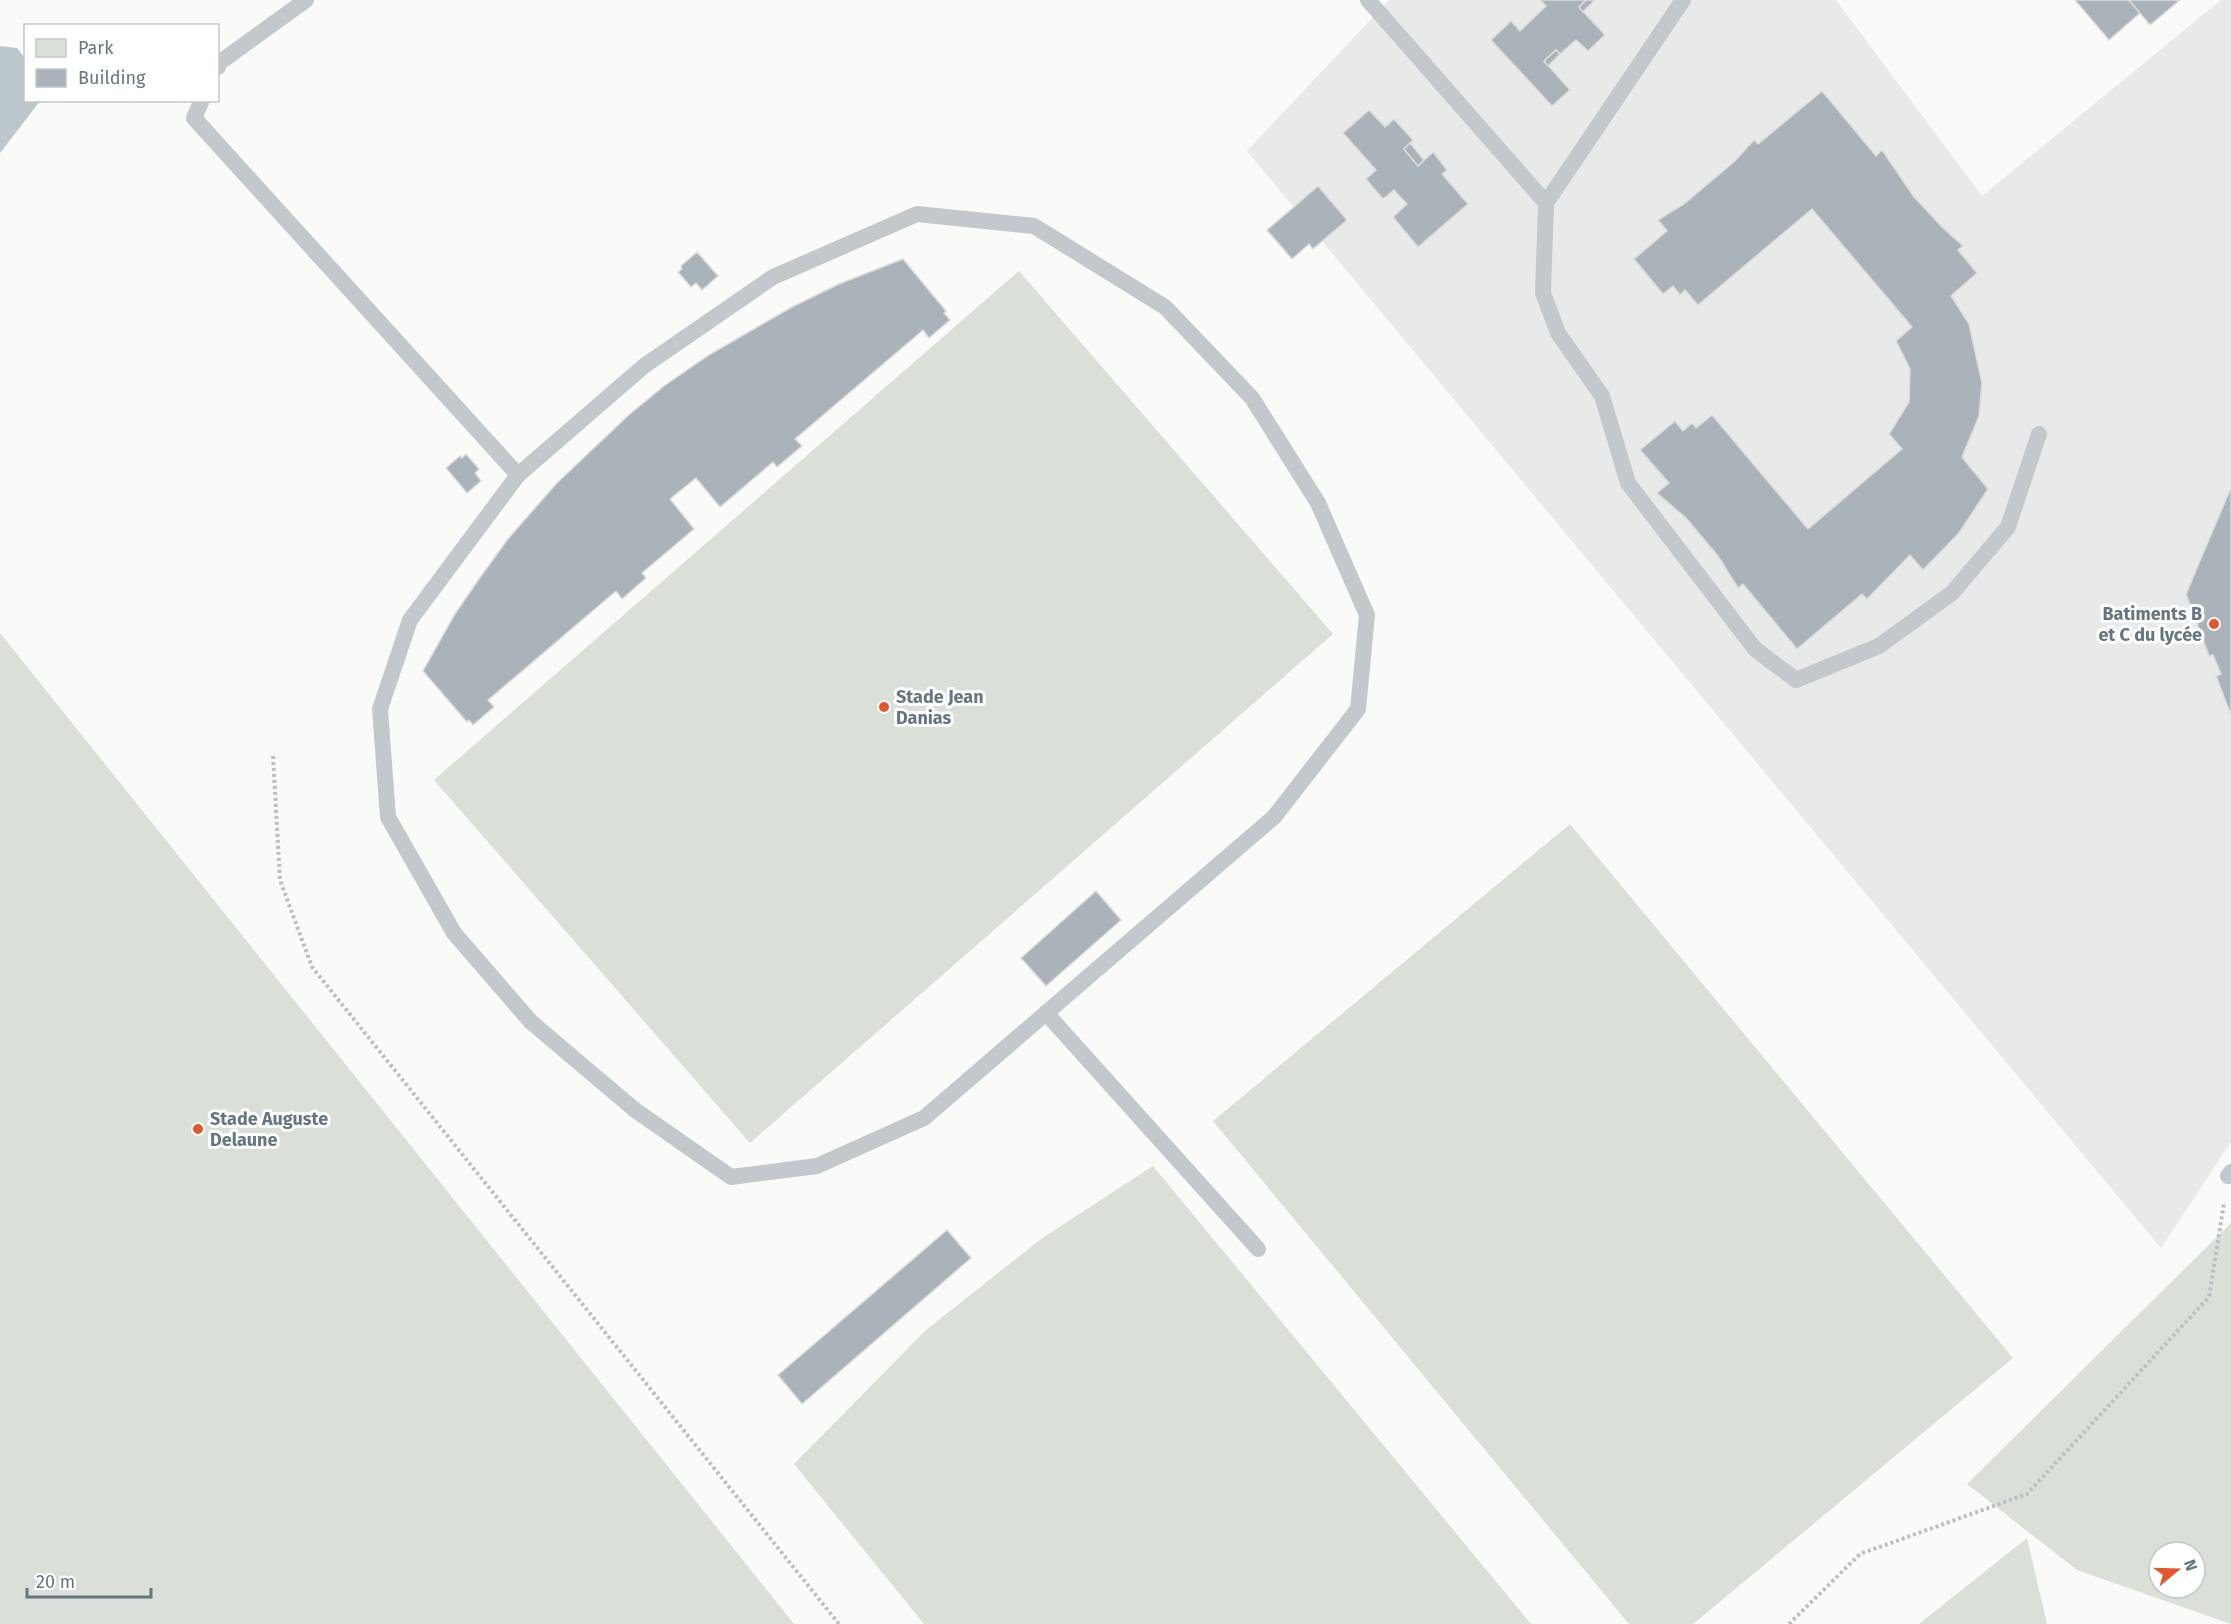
<svg xmlns="http://www.w3.org/2000/svg" width="2231" height="1624" viewBox="0 0 2231 1624" font-family="'Fira Sans',sans-serif">
<rect width="100%" height="100%" fill="#fafaf8"/>
<polygon fill="#e8e9e9" points="1389,0 1836,0 1982,196 2221,0 2231,0 2231,1142 2161,1248 1247,151"/>
<g fill="#dadfd7" fill-rule="evenodd">
<polygon points="1019,271 1333,634 750,1143 434,780"/>
<polygon points="0,633 794,1624 0,1624"/>
<polygon points="1570,824 2013,1358 1693,1624 1629,1624 1213,1121"/>
<polygon points="1153,1166 1531,1624 924,1624 794,1464 926,1330 1041,1239"/>
<path d="M2231,1223V1624L2077,1570L1967,1484ZM2159,1552H2195V1588H2159Z"/>
<polygon points="2027,1538 2047,1624 1919,1624"/>
</g>
<polygon fill="#bbc7cb" points="0,46 17,48 25,58 26,100 40,101 0,153"/>
<g fill="#aab3b9" stroke="#dcdcda" stroke-width="1.5">
<polygon points="1540,0 1586,0 1579,7 1605,35 1588,51 1576,40 1560,54 1556,50 1544,61 1570,90 1552,106 1491,40 1511,21 1520,31 1546,6"/>
<polygon points="1586,0 1595,0 1583,12 1579,7"/>
<polygon points="2075,0 2129,0 2140,13 2109,40"/>
<polygon points="2129,0 2180,0 2150,25"/>
<polygon points="1556,50 1560,54 1548,66 1544,61"/>
<polygon points="1822,91 1876,156 1882,150 1914,197 1943,228 1963,246 1958,250 1977,273 1951,296 1969,324 1982,383 1979,416 1962,457 1988,489 1959,533 1923,570 1910,555 1867,599 1862,594 1797,649 1743,584 1738,588 1718,556 1686,518 1657,493 1669,483 1640,450 1675,421 1683,431 1692,423 1696,428 1712,415 1808,529 1902,449 1889,434 1909,402 1910,369 1896,341 1912,327 1812,209 1698,305 1685,290 1680,295 1673,286 1663,294 1634,259 1667,231 1658,220 1684,204 1735,161 1754,140 1758,144"/>
<polygon points="1369,110 1385,127 1394,119 1413,140 1404,149 1418,166 1433,152 1447,170 1442,174 1468,204 1418,247 1393,217 1407,204 1394,190 1383,199 1366,179 1376,170 1343,133"/>
<polygon points="1410,143 1424,160 1418,166 1404,149"/>
<polygon points="1318,186 1347,220 1313,249 1309,244 1292,259 1267,230"/>
<polygon points="697,252 718,276 702,290 696,283 691,287 678,272 682,269 681,266"/>
<polygon points="903,259 946,311 944,313 950,320 929,338 923,330 795,439 802,446 777,467 773,462 720,507 696,478 670,499 694,529 642,573 646,578 622,599 616,591 488,700 494,707 473,725 469,720 467,722 423,671 455,614 479,579 508,539 557,483 630,414 664,386 709,355 792,307 839,284"/>
<polygon points="466,454 479,469 475,473 481,481 467,493 446,468 460,456 462,458"/>
<polygon points="2230,490 2231,491 2231,715 2216,676 2221,674 2213,655 2209,656 2186,594"/>
<polygon points="1096,891 1121,920 1046,986 1021,958"/>
<polygon points="947,1230 971,1258 802,1404 778,1375"/>
</g>
<g fill="none" stroke-linecap="round" stroke-linejoin="round">
<g stroke="#bbbfc2" stroke-width="4" stroke-dasharray="3 3" stroke-linecap="butt">
<polyline points="273,756 280,880 312,967 839,1624"/>
<polyline points="1789,1624 1860,1554 2027,1494 2209,1297 2224,1203"/>
</g>
<g stroke="#c3c8cc" stroke-width="16">
<polyline points="1368,0 1546,203 1543,293 1558,333 1602,396 1628,483 1755,649 1796,680 1879,646 1952,593 2008,527 2039,434"/>
<polyline points="218,67 219,63 306,0"/>
<polyline points="202,100 194,118 518,475"/>
<polyline points="1546,203 1683,0"/>
<polygon points="917,214 1034,226 1165,307 1252,398 1318,503 1367,615 1358,709 1274,817 924,1118 817,1166 731,1177 635,1110 531,1022 454,933 388,817 380,709 410,620 518,475 644,366 773,277"/>
<polyline points="1046,1013 1258,1249"/>
<polyline points="2228,1176 2231,1172"/>
</g>
</g>
<g fill="#e4572e" stroke="#fff" stroke-width="2">
<circle cx="2214" cy="624" r="6"/>
<circle cx="884" cy="707" r="6"/>
<circle cx="198" cy="1129" r="6"/>
</g>
<g text-anchor="middle" stroke-width="6" stroke-linejoin="round" paint-order="stroke">
<g font-size="18" font-weight="bold" fill="#657683" stroke="#fff" text-anchor="start">
<text x="2202" y="620" text-anchor="end">Batiments B<tspan x="2202" dy="21">et C du lycée</tspan></text>
<text x="896" y="703">Stade Jean<tspan x="896" dy="21">Danias</tspan></text>
<text x="210" y="1125">Stade Auguste<tspan x="210" dy="21">Delaune</tspan></text>
</g>
</g>
<rect x="24" y="24" width="195" height="78" fill="#ffffff" stroke="#c1c8cd" stroke-width="1.5"/>
<rect x="36" y="39" width="30" height="18" fill="#dadfd7" stroke="#c1c8cd" stroke-width="1.5"/>
<text x="78" y="54" font-size="18" fill="#657683">Park</text>
<rect x="36" y="69" width="30" height="18" fill="#aab3b9" stroke="#c1c8cd" stroke-width="1.5"/>
<text x="78" y="84" font-size="18" fill="#657683">Building</text>
<g transform="translate(2177 1570) rotate(71)"><circle r="28" fill="#ffffff" stroke="#c1c8cd" stroke-width="1.5"/>
<path d="M0-4.5L10 22L0 15L-10 22Z" fill="#e4572e"/>
<text y="-9" font-size="16" font-weight="bold" text-anchor="middle" fill="#657683">N</text>
</g>
<path d="M27 1588v9h124v-9" fill="none" stroke="#657683" stroke-width="3"/>
<text x="36" y="1588" font-size="18" fill="#657683" stroke="#ffffff" stroke-width="4.5" paint-order="stroke">20 m</text>
</svg>
